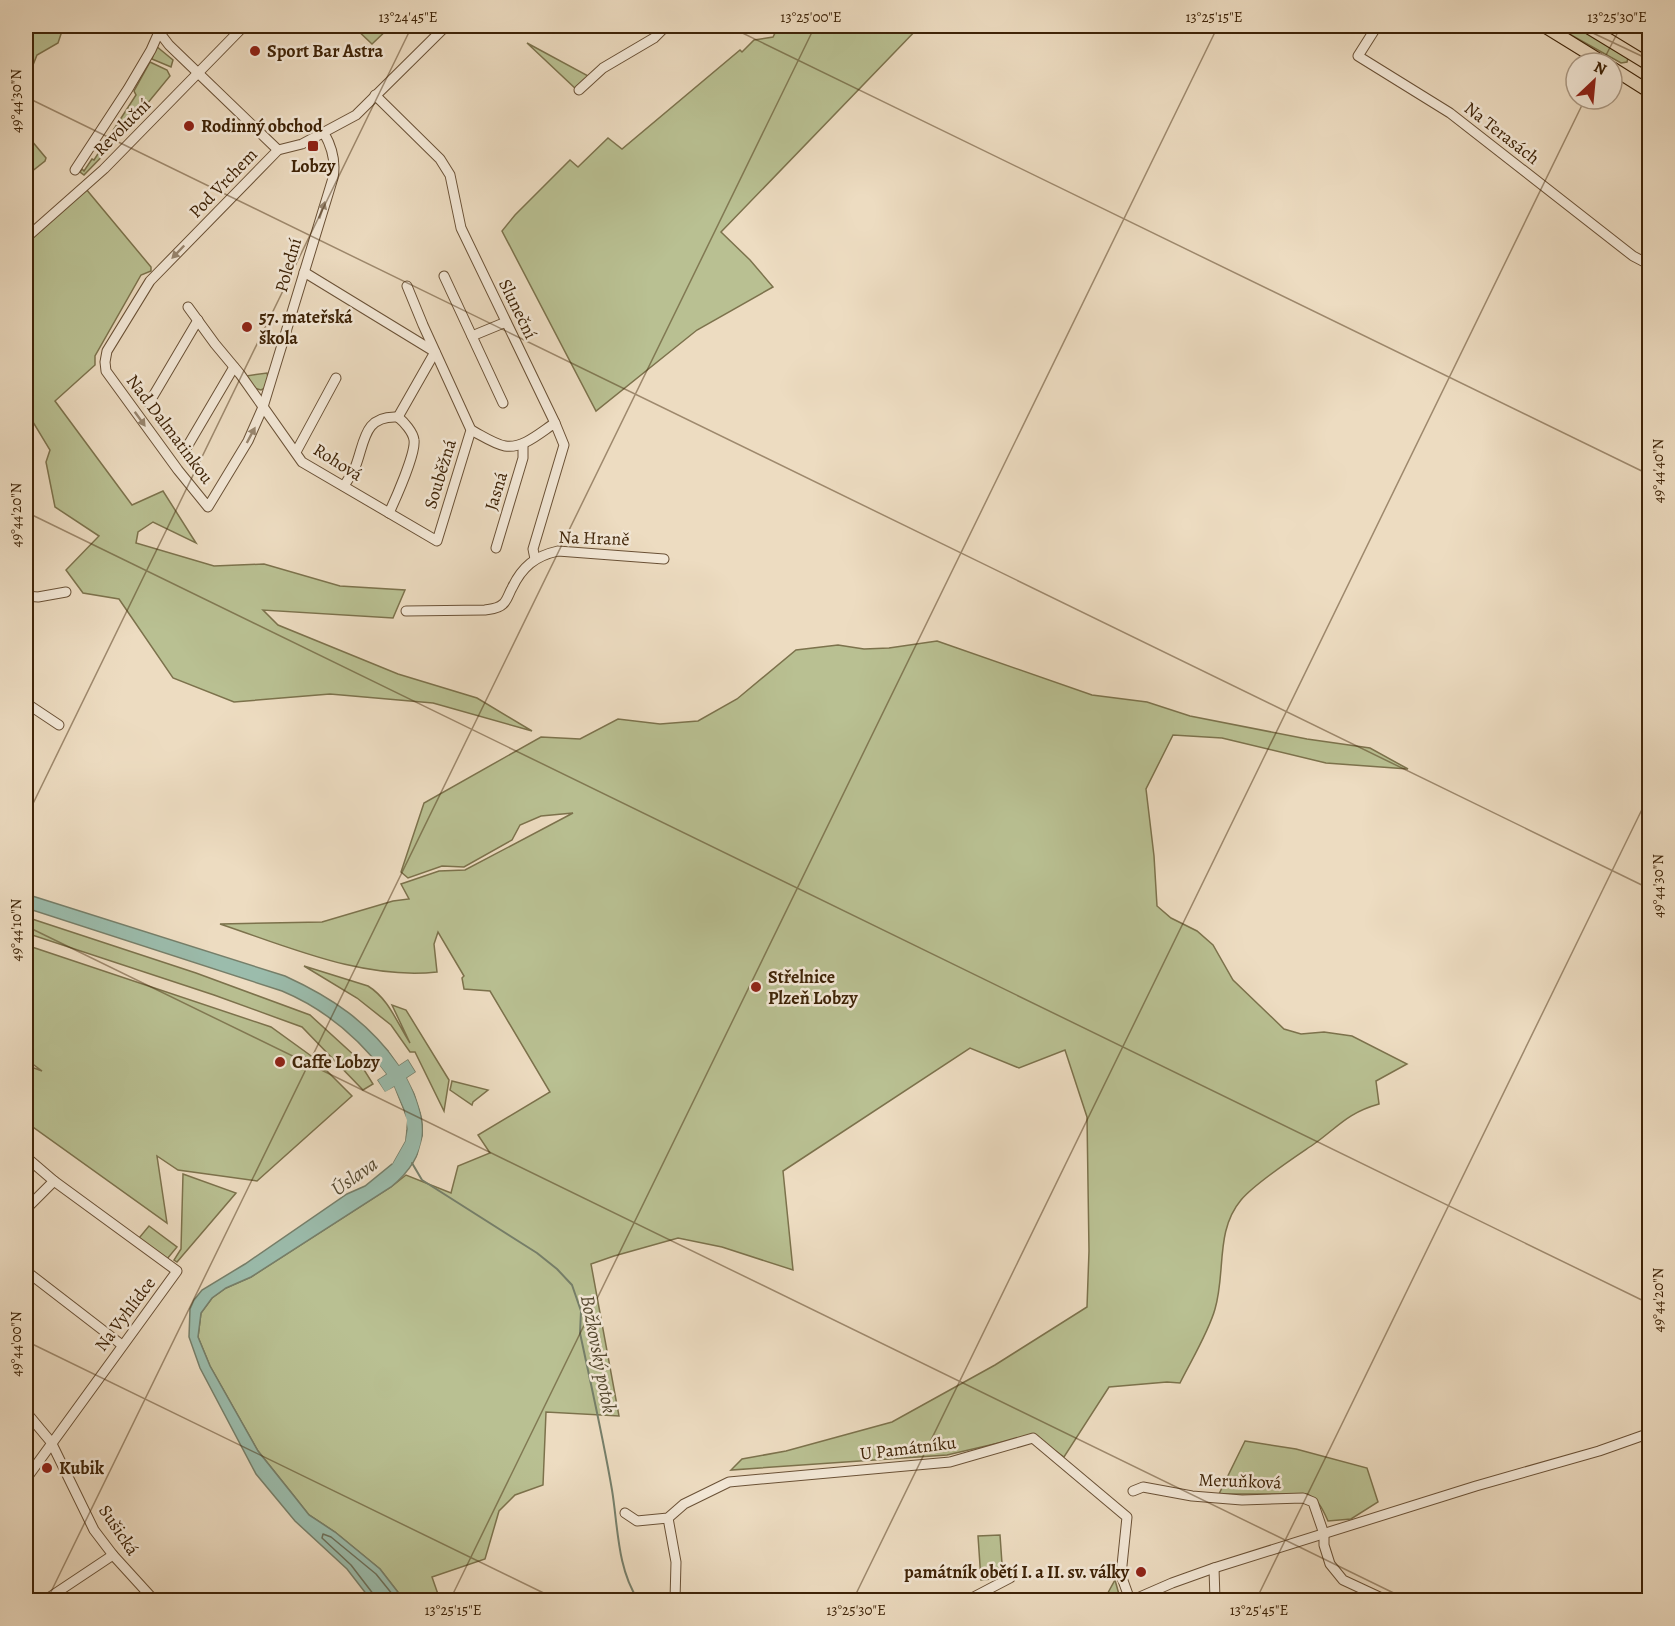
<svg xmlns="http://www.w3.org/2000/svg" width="1675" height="1626" viewBox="0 0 1675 1626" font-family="Alegreya,serif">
<rect width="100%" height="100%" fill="#eddcc1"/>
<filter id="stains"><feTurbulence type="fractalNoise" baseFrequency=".00333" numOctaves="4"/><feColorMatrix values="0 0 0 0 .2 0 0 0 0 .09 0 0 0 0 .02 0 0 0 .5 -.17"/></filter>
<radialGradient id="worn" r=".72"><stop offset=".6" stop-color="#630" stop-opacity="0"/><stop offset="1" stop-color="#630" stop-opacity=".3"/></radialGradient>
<g fill="#b9c092" stroke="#7c724c" stroke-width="1.5">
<polygon points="26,26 62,26 63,28 58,43 37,55 27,80 26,89"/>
<polygon points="353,26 391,26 372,44"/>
<polygon points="769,26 920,26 721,232 750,260 773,287 697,330 596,411 502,231 515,215 570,160 578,167 608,138 622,149 740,50 742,52 754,40 773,37 775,33"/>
<polygon points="1555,26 1572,26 1608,44 1628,58 1627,62 1621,63"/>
<polygon points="527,43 592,78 577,90"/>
<polygon points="156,46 173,60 171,67 152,59"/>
<polygon points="150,62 167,70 170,76 114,144 84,175 80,172 82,169 84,171 92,159 94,160 136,95 134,91"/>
<polygon points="26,134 46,158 45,161 26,176"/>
<polygon points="86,189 151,267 151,271 141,275 95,356 95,365 55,401 132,505 163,491 196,543 153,522 138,532 136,543 214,566 264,564 340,586 405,590 393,618 263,610 278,625 398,674 477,698 532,731 433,703 330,694 234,702 173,678 119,599 83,593 66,570 99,536 55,507 46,462 50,450 30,417 26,417 26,244 31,237"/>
<polygon points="267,373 268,377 265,388 261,390 254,388 246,376"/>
<path d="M937,641L1092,695L1147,702L1190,716L1307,739L1370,748L1408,769L1326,763L1222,738L1173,735L1146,789L1154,856L1157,906L1171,918L1197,931L1213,945L1233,980L1284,1029L1301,1034L1324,1032L1352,1036L1407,1064L1376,1081L1379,1104C1347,1113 1338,1127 1314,1144C1295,1157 1255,1183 1241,1200C1215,1231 1226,1272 1215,1309C1209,1331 1191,1361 1180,1383L1167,1382L1109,1387L1064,1457L1033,1435L947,1455L731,1470L742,1459L786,1451L892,1422L995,1365L1087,1307L1089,1251L1087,1117L1065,1050L1019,1068L970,1048L783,1171L793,1270L722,1247L678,1238L614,1256L591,1264L619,1416L546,1412L543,1485L515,1495L499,1511L485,1559L432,1577L440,1600H404L380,1569L335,1532L309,1515L294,1496L258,1451L210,1366L198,1337L201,1313L212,1298L226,1288L251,1277L391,1187L406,1175L451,1193L458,1166L490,1153L478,1135L550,1092L490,991L464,989L462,978L464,976L438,932L434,944L437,972C363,980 289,947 220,924L322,922L393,901L409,899L401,884L439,871L465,870L573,813L541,816L520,825L512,840L464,867L442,866L408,878L401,872L424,803L541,737L580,739L618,719L660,724L698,721L737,699L796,650L838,645L864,649L889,648Z"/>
<polygon points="26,917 196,973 310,1015 356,1057 373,1084 363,1090 302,1027 214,995 26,933"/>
<polygon points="26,945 271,1027 314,1058 352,1096 257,1181 178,1170 157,1156 167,1223 26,1122 26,1065 42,1071 26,1059"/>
<path d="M304,966L368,986C389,999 397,1023 410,1043L392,1005L406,1010L449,1080L444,1111L415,1052H410L391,1025L357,998Z"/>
<polygon points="452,1081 488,1090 473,1102 472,1105 450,1090"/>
<polygon points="183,1174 236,1193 177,1262 174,1260 181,1249"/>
<polygon points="149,1226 177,1247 167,1259 139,1238"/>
<path d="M1245,1441L1296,1449L1367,1468L1378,1502L1351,1519L1328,1521C1323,1510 1319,1500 1307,1494H1219Z"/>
<polygon points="1000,1535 1003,1578 981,1580 978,1536"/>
<polygon points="1115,1580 1120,1598 1118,1600 1104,1600"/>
</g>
<path fill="#9bbcac" stroke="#767f6a" stroke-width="1.5" d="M26,894L285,976C333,998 368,1022 399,1065L408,1059L416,1072L407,1078C429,1121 431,1154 391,1187L251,1277L226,1288L212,1298L201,1313L198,1337L210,1366L258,1451L294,1496L309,1515L335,1532L380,1569L404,1600H371L347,1569L295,1521L256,1474L200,1368L189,1337L190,1309L194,1300L202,1290L245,1264L347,1194L365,1186L392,1164L405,1141L407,1129L404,1110L394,1087L385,1093L377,1080L386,1074C358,1037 325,1009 282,991L26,908Z"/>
<g fill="#eddcc1">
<polygon points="391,1049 400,1061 407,1056 410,1057 419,1071 411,1079 424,1108 427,1131 424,1144 415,1165 423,1136 423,1119 415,1094 407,1078 416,1072 408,1059 399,1065 389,1051"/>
<polygon points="376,1061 386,1074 377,1080 385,1092 394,1087 407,1120 405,1141 392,1164 391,1162 402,1140 404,1120 393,1091 383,1095 374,1081 374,1078 382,1073 374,1063"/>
</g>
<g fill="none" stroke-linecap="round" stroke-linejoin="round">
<polyline stroke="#6c705a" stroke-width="1.5" points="375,1600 374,1595 351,1565 322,1538 323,1534 331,1537 376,1574 397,1600"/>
<path stroke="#767f6a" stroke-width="2" d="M412,1163L422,1180L537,1253L557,1269L572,1285L581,1311L580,1333C591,1385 603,1437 612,1490C618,1526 617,1568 638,1600"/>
<g stroke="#6a5136" stroke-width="11">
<g id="minor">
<polyline points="157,26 159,32 169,45 278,150"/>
<polyline points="1377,26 1358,56 1450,113 1633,256 1650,265"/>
<polyline points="579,90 603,68 654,38 666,26"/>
<polyline points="375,95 440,159 450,175 461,228 555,423 564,445 533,549 535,559"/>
<path d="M324,133C332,147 336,162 333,178L263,407L248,441L208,507L178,470L106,371L105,362L107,351L150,281L278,150L302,144L356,115L446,26"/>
<polyline points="75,170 128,89 151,50 159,32"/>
<polyline points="26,238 104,169 244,26"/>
<polyline points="304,272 435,352 398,417"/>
<polyline points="444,276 503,403"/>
<polyline points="188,307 215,344 240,374 302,462 437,541 471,430 423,325 407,286"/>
<polyline points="472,336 506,322"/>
<polyline points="149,403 198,320"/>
<path d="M471,430C481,435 494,444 505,446C523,449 541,432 555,423"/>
<polyline points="184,452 234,367"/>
<polyline points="296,452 336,378"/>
<path d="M344,486C348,479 353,473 356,465C365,441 364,415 398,417"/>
<path d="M389,513C395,500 416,453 414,440C413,432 404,422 398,417"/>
<polyline points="496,548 523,458 523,444"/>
<polyline points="26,596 38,597 66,592"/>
<path d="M406,611L485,610C491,609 498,609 503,604C507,601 509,593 512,588C522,567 535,556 558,551L664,559"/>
<polyline points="26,703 59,725"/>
<polyline points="26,1157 54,1181 177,1271 26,1479"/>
<polyline points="26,1209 54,1181"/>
<polyline points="26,1271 122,1345"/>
<polyline points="26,1412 51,1442 94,1530 113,1555 154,1600"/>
<polyline points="1133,1491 1143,1487 1192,1496 1242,1500 1303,1498 1313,1502 1324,1534 1324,1545 1330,1564 1343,1580 1386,1600"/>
<polyline points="625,1513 637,1521 668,1518 684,1504 729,1482 950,1462 1033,1438 1127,1517 1121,1575 1130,1600"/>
<polyline points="668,1518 676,1562 675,1600"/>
<polyline points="1214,1568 1215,1600"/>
<polyline points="47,1599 113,1555"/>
<polyline points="968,1600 1010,1578"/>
<polyline points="1133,1600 1172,1583 1214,1568 1476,1486 1599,1451 1650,1433"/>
</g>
</g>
<g stroke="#3e2307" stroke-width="14">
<g id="major">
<polyline points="1544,26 1604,63"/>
<polyline points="1586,26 1650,65"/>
<polyline points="1612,68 1650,92"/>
</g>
</g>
<use href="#minor" stroke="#f3e8d7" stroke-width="9"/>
<use href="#major" stroke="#eddcc1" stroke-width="12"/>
</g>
<defs><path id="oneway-solid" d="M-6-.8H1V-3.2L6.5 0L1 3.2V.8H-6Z" transform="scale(1.5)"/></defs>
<g fill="#98866f">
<use href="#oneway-solid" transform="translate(322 210) rotate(-71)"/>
<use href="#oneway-solid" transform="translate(178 252) rotate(134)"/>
<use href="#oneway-solid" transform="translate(140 419) rotate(54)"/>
<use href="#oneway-solid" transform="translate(251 435) rotate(-62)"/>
</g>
<path fill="none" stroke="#3e2307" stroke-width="1.5" stroke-opacity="0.45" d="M728,26L1650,475M1578,26L1650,60M1602,63L1621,26M26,97L1650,889M26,512L1650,1304M26,818L412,26M26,926L1408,1600M26,1341L558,1600M47,1600L815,26M450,1600L1218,26M853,1600L1585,99M1256,1600L1650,793"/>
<g fill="#8f2418" stroke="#f3e8d7" stroke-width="2">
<circle cx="255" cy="51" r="6"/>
<circle cx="189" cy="126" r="6"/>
<rect x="307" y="140" width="12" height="12" rx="3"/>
<circle cx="247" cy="327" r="6"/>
<circle cx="756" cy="987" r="6"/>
<circle cx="280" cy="1062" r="6"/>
<circle cx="47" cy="1468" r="6"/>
<circle cx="1141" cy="1572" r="6"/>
</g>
<g text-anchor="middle" stroke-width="5" stroke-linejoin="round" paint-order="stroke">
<g font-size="18" font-weight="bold" fill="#3e2307" stroke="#f3e8d7" text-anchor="start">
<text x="267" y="57">Sport Bar Astra</text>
<text x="201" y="132">Rodinný obchod</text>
<text x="313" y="172" text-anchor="middle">Lobzy</text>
<text x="259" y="323">57. mateřská<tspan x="259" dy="21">škola</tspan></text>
<text x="768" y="983">Střelnice<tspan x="768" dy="21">Plzeň Lobzy</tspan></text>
<text x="292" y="1068">Caffe Lobzy</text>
<text x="59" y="1474">Kubik</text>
<text x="1129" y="1578" text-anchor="end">památník obětí I. a II. sv. války</text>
</g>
<g font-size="18" fill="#3e2307" stroke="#f3e8d7">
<text transform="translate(122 127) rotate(-45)" y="6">Revoluční</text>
<text transform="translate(1502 133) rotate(38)" y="6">Na Terasách</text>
<text transform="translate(223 183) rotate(-46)" y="6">Pod Vrchem</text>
<text transform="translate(288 265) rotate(-74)" y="6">Polední</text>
<text transform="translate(518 309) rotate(64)" y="6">Sluneční</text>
<text transform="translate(170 429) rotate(53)" y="6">Nad Dalmatinkou</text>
<text transform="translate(338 462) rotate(32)" y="6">Rohová</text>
<text transform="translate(440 474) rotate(-73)" y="6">Souběžná</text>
<text transform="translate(496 491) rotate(-73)" y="6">Jasná</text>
<text transform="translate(594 538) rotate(2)" y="6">Na Hraně</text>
<text transform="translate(125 1314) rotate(-53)" y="6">Na Vyhlídce</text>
<text transform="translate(908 1448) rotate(-7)" y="6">U Památníku</text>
<text transform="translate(1240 1481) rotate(2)" y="6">Meruňková</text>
<text transform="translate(119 1530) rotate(56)" y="6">Sušická</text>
</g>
<g font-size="20" font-style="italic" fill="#554930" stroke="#f3e8d7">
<text transform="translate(354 1176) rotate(-35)" y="7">Úslava</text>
<text transform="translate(599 1354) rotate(79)" y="7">Božkovský potok</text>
</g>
</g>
<rect width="1675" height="1626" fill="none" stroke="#eddcc1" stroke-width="66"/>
<g transform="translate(1594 81) rotate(26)"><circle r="28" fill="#f3e8d7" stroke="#ab9984" stroke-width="1.5"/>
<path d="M0-4.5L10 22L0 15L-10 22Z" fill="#8f2418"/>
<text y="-9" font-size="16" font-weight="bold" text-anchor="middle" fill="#3e2307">N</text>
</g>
<rect x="33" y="33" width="1609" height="1560" fill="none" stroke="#3e2307" stroke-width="2"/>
<g font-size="15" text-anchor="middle" fill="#3e2307">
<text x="408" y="22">13°24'45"E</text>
<text x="811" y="22">13°25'00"E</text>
<text x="1214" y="22">13°25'15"E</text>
<text x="1617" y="22">13°25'30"E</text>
<text transform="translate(16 101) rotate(-90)" y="5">49°44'30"N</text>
<text transform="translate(1658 471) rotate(-90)" y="5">49°44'40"N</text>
<text transform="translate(16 515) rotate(-90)" y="5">49°44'20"N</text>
<text transform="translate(1658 886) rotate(-90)" y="5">49°44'30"N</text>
<text transform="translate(16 930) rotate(-90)" y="5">49°44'10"N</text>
<text transform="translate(1658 1300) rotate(-90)" y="5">49°44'20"N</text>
<text transform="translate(16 1344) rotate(-90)" y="5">49°44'00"N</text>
<text x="453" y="1615">13°25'15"E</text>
<text x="856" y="1615">13°25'30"E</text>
<text x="1259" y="1615">13°25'45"E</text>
</g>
<rect width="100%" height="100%" filter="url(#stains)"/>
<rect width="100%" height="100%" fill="url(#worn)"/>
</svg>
